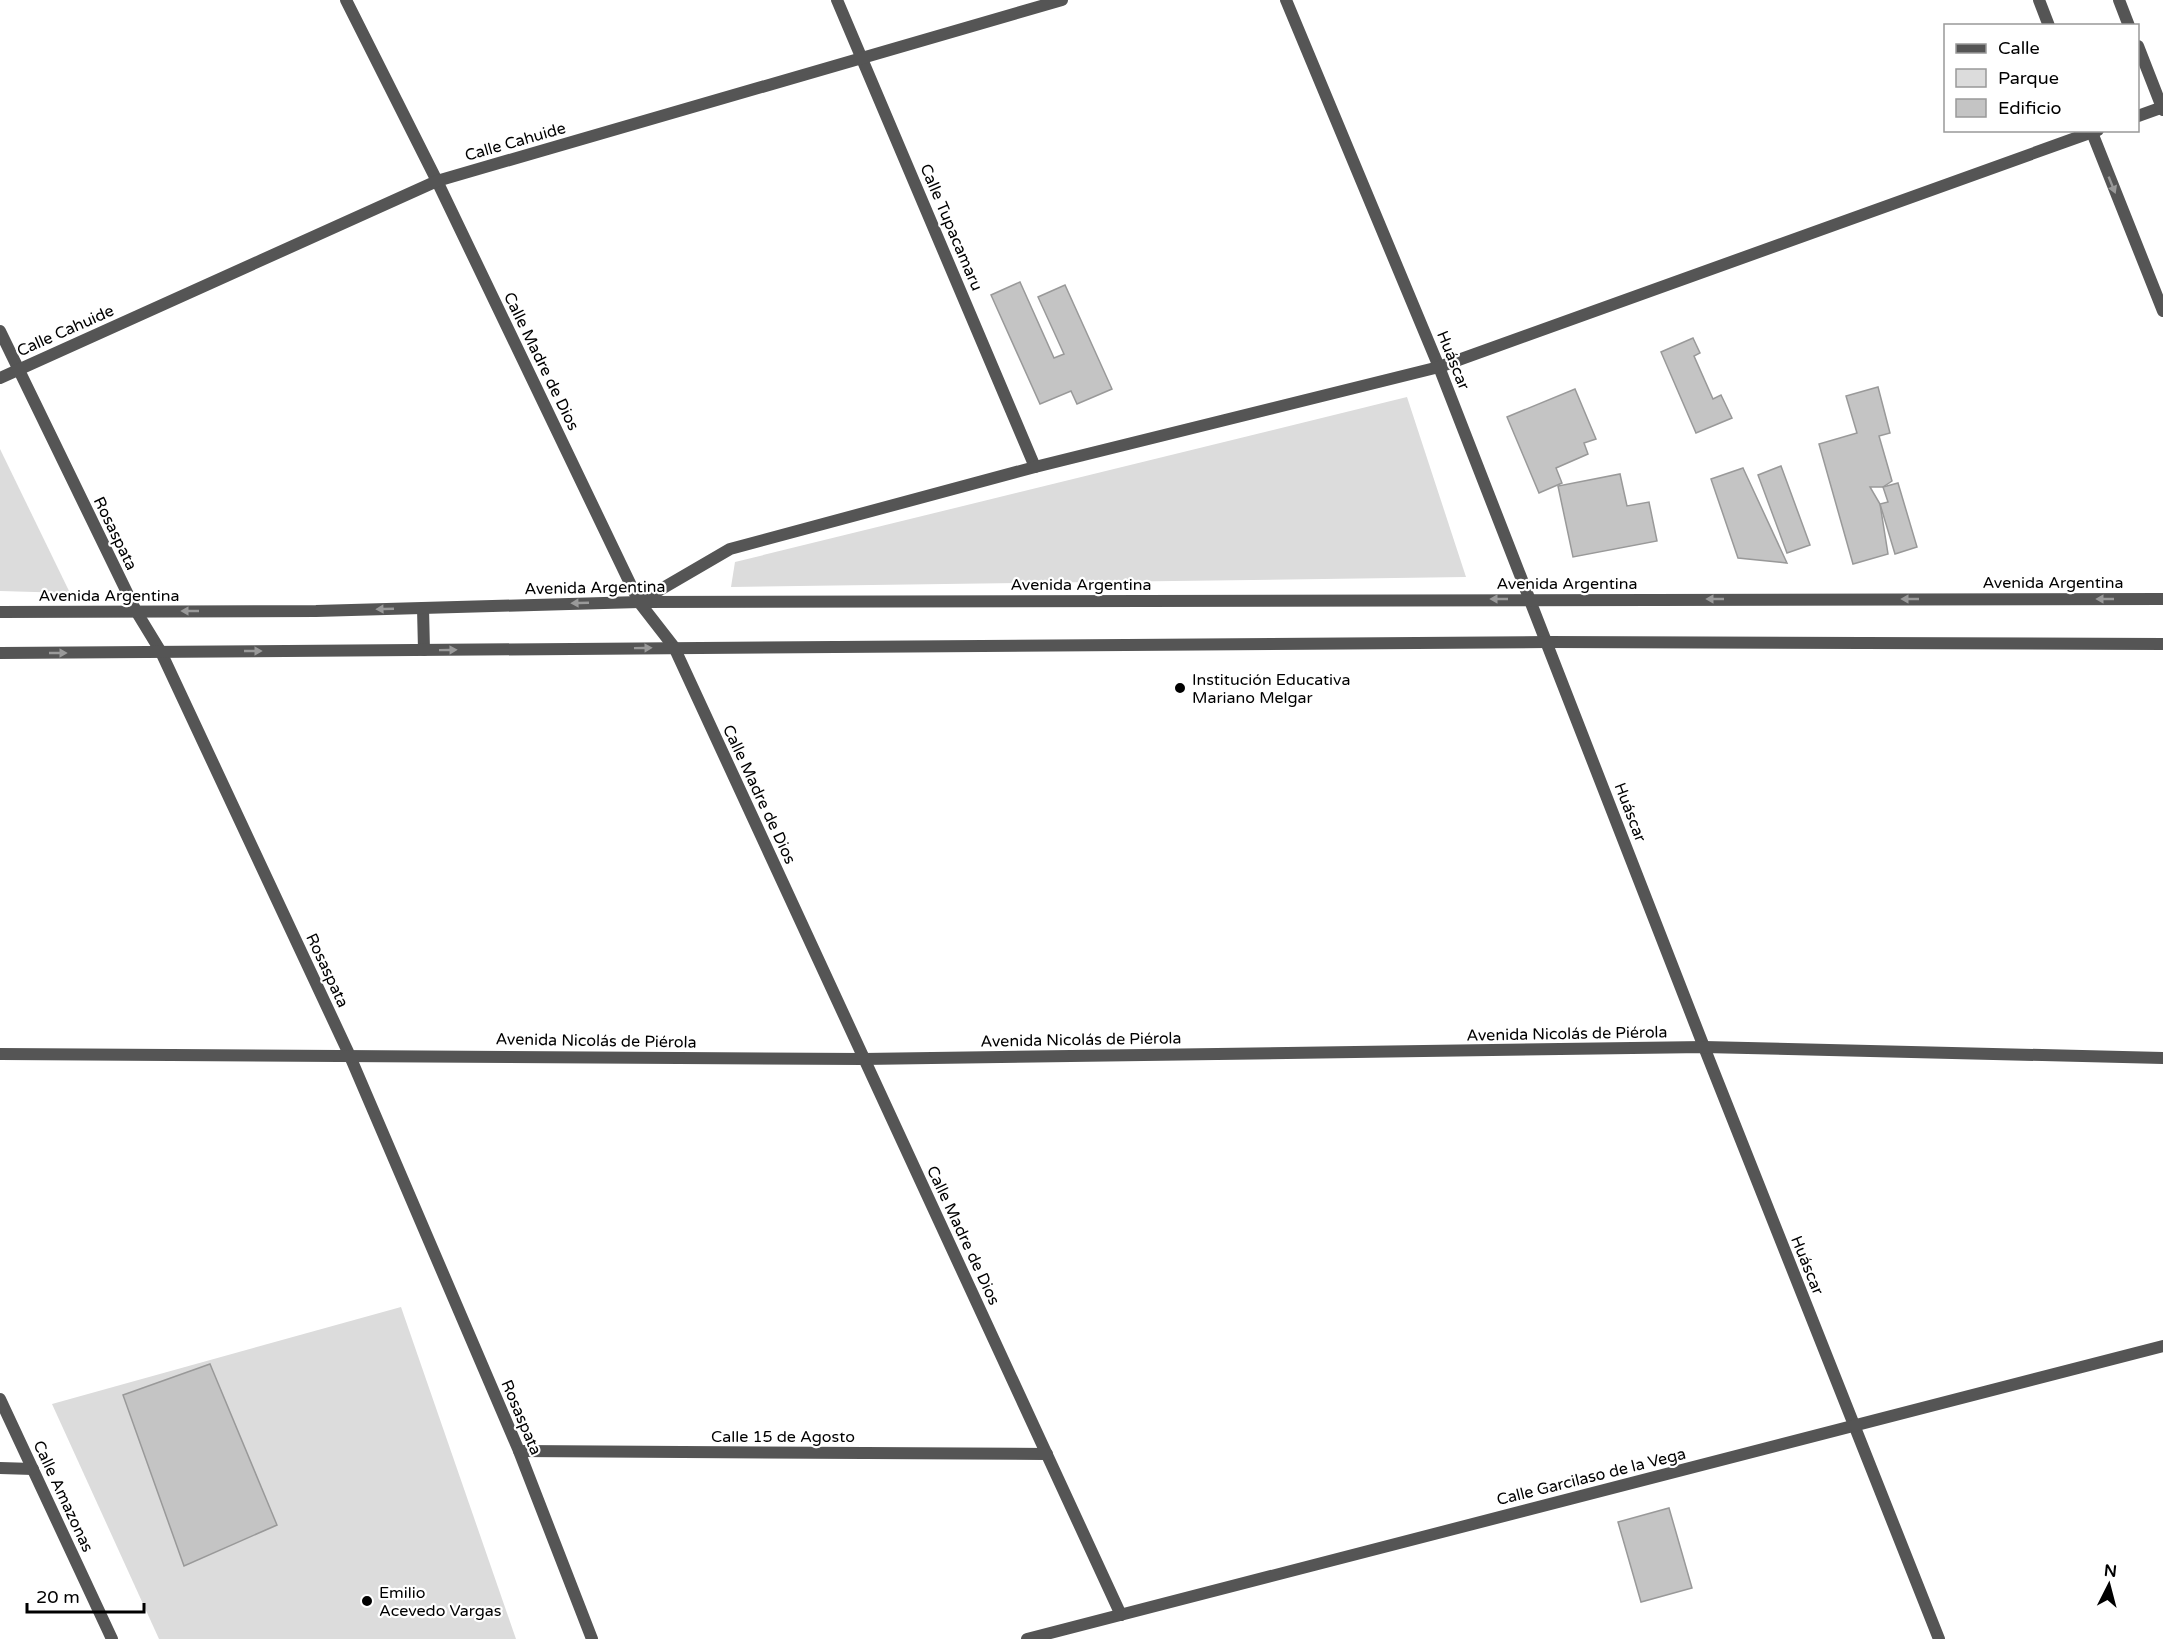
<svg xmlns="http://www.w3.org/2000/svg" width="2163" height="1639" viewBox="0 0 2163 1639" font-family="'Varela Round',sans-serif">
<rect width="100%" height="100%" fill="#fff"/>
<g fill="#dcdcdc">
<polygon points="1407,397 1466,577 731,587 735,562"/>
<polygon points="0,449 70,593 0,591"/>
<polygon points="401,1307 516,1639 159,1639 52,1404"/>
</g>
<g fill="#c4c4c4" stroke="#999" stroke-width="1.5">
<polygon points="1020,282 1054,358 1064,354 1038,297 1065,285 1112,389 1077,404 1071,391 1040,404 991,295"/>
<polygon points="1693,338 1700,353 1694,356 1713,399 1721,395 1732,418 1696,433 1661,352"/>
<polygon points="1878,387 1890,433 1879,436 1892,481 1883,487 1870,487 1880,504 1888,554 1853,564 1819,444 1857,433 1846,396"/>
<polygon points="1575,389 1596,439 1584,443 1588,454 1556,468 1562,483 1539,493 1507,417"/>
<polygon points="1781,466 1810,545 1787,553 1758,475"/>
<polygon points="1743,468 1787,563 1738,558 1711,479"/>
<polygon points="1620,474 1627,506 1649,502 1657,541 1573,557 1558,486"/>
<polygon points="1898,483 1917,547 1895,554 1880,504 1888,502 1883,487"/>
<polygon points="210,1364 277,1525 184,1566 123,1395"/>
<polygon points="1669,1508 1692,1588 1641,1602 1618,1522"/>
</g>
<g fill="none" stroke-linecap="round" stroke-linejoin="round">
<g stroke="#555" stroke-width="12">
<polyline points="346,0 437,181 639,602 674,647 1121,1615"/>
<polyline points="837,0 1035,467"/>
<polyline points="1286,0 1439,367 1704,1047 1939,1639"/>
<polyline points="2138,116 2163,107"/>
<polyline points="0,331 136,611 161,652 349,1054 519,1451 592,1639"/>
<polyline points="0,378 437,181 1062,0"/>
<polyline points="639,602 730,549 1035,467 1439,367 2098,130"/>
<polyline points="0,1054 863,1059 1704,1047 2163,1058"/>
<polyline points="0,1399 112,1639"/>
<polyline points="519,1451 1047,1454"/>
<polyline points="0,1468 33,1469"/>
</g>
<g stroke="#555" stroke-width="12">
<polyline points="2039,0 2049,26"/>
<polyline points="2119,0 2129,26"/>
<polyline points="2138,46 2163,110"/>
<polyline points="2091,130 2163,311"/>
<polyline points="423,608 424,650"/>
<polyline points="0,612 316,611 639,602 2163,599"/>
<polyline points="0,653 1547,642 2163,644"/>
<polyline points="1027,1639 2163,1346"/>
</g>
</g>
<defs><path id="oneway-solid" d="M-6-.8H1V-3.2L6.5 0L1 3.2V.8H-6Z" transform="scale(1.5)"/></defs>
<g fill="#999">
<use href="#oneway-solid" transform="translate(2112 185) rotate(68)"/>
<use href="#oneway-solid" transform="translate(1499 599) rotate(180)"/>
<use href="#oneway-solid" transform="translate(1715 599) rotate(180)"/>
<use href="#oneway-solid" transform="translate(1910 599) rotate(180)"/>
<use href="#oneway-solid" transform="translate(2105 599) rotate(180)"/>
<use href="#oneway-solid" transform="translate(580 603) rotate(178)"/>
<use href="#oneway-solid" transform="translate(385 609) rotate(178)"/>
<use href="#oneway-solid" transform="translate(190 611) rotate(180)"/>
<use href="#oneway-solid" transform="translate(643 648) rotate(-1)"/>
<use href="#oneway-solid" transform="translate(448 650) rotate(-1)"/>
<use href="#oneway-solid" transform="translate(253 651)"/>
<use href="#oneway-solid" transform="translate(58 653)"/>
</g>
<g fill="#000" stroke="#fff" stroke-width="2">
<circle cx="1180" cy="688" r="6"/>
<circle cx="367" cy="1601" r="6"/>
</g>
<g text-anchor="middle" stroke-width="4.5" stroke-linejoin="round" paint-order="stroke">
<g font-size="16" fill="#000" stroke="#fff">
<text transform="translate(515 141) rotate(-16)" y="6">Calle Cahuide</text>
<text transform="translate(952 227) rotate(67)" y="6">Calle Tupacamaru</text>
<text transform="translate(65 330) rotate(-24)" y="6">Calle Cahuide</text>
<text transform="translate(1454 360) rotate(68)" y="6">Huáscar</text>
<text transform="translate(542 361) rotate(64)" y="6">Calle Madre de Dios</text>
<text transform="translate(116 533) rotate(64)" y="6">Rosaspata</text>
<text x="2053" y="588">Avenida Argentina</text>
<text x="1567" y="589">Avenida Argentina</text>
<text x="1081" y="590">Avenida Argentina</text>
<text transform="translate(595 587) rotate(-1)" y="6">Avenida Argentina</text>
<text x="109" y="601">Avenida Argentina</text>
<text transform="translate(760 794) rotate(65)" y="6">Calle Madre de Dios</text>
<text transform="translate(1631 812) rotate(69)" y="6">Huáscar</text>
<text transform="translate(328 970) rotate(65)" y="6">Rosaspata</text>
<text transform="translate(1567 1033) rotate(-1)" y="6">Avenida Nicolás de Piérola</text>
<text transform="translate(1081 1039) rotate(-1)" y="6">Avenida Nicolás de Piérola</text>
<text transform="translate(596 1040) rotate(1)" y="6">Avenida Nicolás de Piérola</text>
<text transform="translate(964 1235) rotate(65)" y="6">Calle Madre de Dios</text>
<text transform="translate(1808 1265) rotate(68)" y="6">Huáscar</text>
<text transform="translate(522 1417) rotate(67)" y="6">Rosaspata</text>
<text x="783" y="1442">Calle 15 de Agosto</text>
<text transform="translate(1591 1476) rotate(-14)" y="6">Calle Garcilaso de la Vega</text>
<text transform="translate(64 1496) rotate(65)" y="6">Calle Amazonas</text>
</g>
<g font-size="16" fill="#000" stroke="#fff" text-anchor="start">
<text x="1192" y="685">Institución Educativa<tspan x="1192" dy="18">Mariano Melgar</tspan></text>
<text x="379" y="1598">Emilio<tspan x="379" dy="18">Acevedo Vargas</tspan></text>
</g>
</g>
<rect x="1944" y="24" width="195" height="108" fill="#ffffff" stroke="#999999" stroke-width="1.5"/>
<rect x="1956" y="44" width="30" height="9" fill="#555555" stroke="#999999" stroke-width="1.5"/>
<text x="1998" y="54" font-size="18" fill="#000000">Calle</text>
<rect x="1956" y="69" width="30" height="18" fill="#dcdcdc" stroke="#999999" stroke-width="1.5"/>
<text x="1998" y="84" font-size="18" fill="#000000">Parque</text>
<rect x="1956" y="99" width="30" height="18" fill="#c4c4c4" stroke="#999999" stroke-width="1.5"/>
<text x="1998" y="114" font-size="18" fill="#000000">Edificio</text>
<g transform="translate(2109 1585) rotate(6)" stroke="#ffffff" stroke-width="4.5" paint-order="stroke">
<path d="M0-4.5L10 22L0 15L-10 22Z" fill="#000000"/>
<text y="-9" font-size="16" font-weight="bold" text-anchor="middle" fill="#000000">N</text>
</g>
<path d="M27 1603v9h117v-9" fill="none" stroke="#000000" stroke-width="3"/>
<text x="36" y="1603" font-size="18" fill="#000000" stroke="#ffffff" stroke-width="4.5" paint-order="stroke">20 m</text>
</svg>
